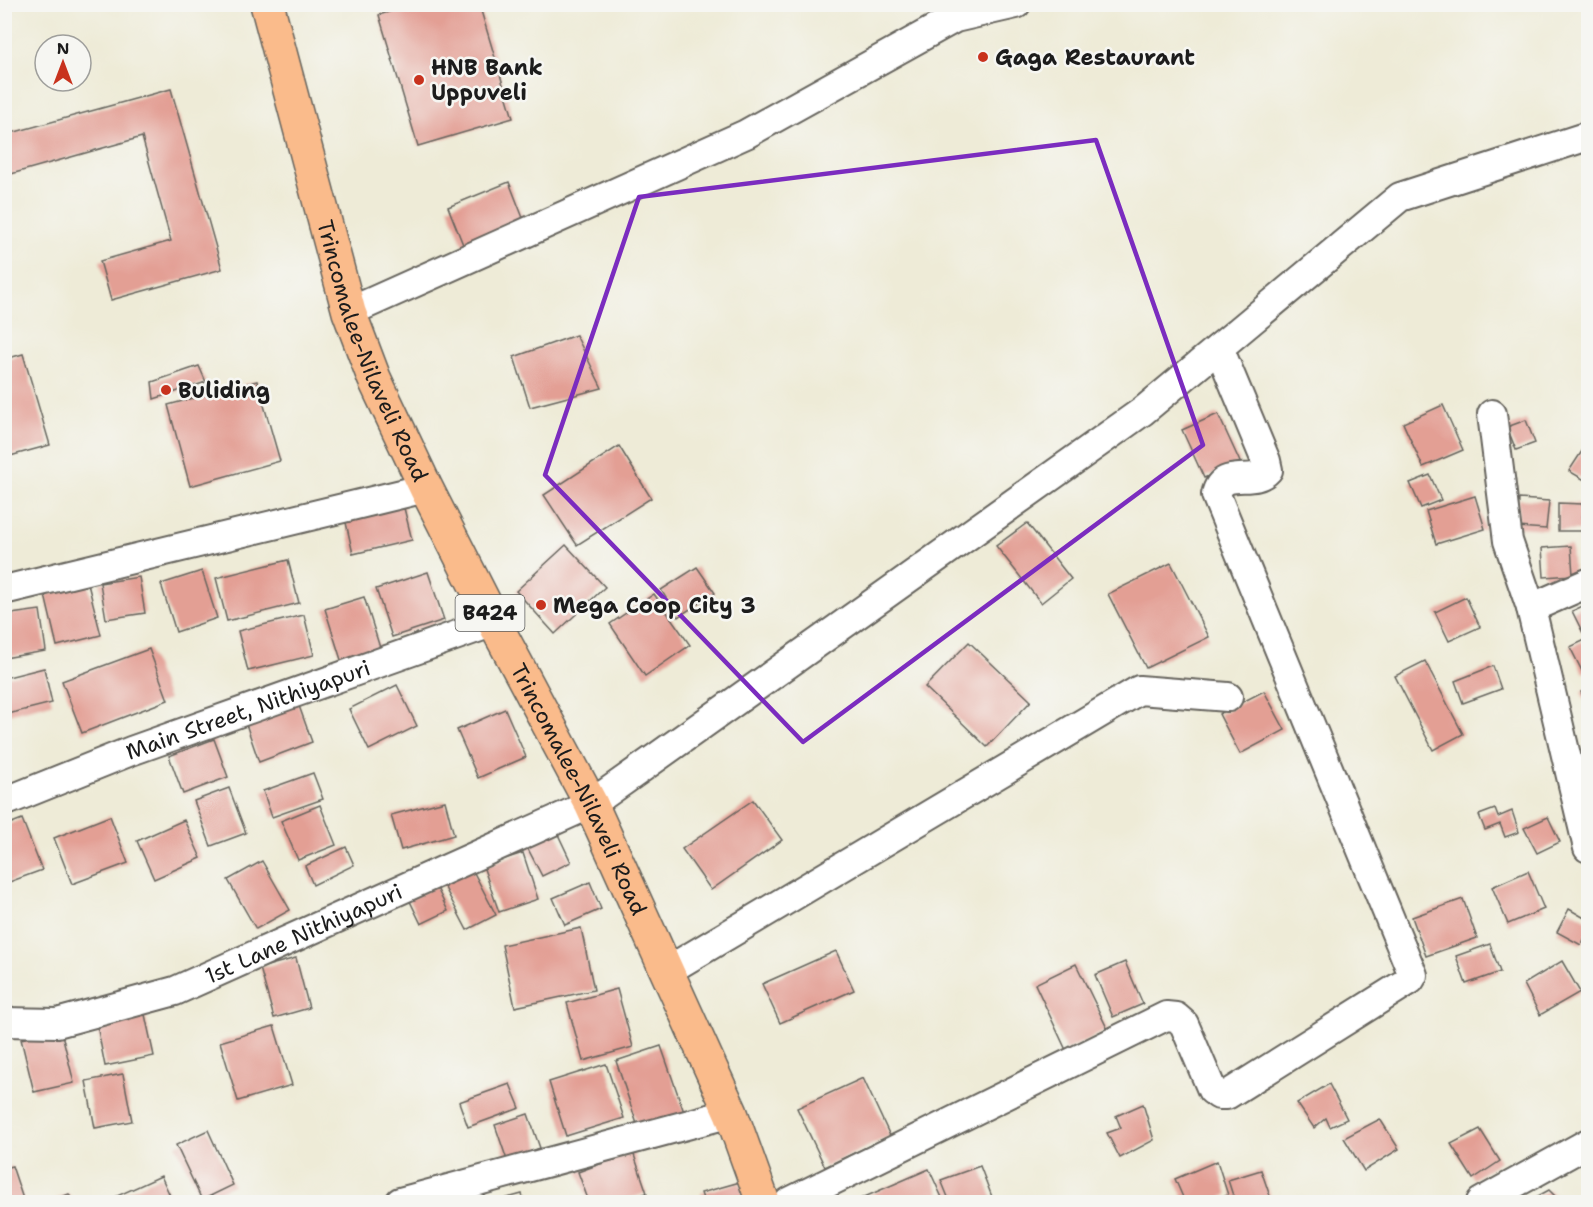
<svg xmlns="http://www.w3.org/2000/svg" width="1593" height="1207" viewBox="0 0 1593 1207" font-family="'Shantell Sans',sans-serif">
<rect width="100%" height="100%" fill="#f6f6f2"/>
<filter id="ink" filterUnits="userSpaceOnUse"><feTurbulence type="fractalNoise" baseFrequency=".0167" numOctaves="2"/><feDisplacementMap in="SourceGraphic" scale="12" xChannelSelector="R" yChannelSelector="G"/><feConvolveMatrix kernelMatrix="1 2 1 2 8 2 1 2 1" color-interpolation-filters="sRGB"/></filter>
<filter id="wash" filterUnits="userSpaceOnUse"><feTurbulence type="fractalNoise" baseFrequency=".008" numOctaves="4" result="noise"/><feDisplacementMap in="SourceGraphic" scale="24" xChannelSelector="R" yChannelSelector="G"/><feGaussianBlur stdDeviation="1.35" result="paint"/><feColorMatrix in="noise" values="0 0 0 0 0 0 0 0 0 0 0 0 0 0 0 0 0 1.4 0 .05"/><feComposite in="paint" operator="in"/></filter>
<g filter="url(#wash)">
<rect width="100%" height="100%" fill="#eeebd7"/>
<g id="blocks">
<g fill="#e39f94">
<polygon points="414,4 479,4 513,118 418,146 379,15"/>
<polygon points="171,89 222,269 111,300 100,261 171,241 142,137 4,176 4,135"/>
<polygon points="509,182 525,223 464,247 448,207"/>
<polygon points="576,335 602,388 530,407 514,357"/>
<polygon points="23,354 50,445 10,456 5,438 5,359"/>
<polygon points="199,366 206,382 154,399 152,382"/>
<polygon points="257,381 280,461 190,486 168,405"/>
<polygon points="1443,405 1463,450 1423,467 1403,423"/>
<polygon points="1218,414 1240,462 1204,478 1182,430"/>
<polygon points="1526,420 1535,443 1516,450 1507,427"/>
<polygon points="1586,445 1588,446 1588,482 1569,471"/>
<polygon points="619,446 651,498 577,545 544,495"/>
<polygon points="1430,475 1441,500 1421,508 1410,483"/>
<polygon points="1475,496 1485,529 1436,544 1426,511"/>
<polygon points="1519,499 1549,501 1546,529 1517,527"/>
<polygon points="1558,503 1583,504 1582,531 1558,531"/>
<polygon points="403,504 412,540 353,554 345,518"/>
<polygon points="1027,523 1071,579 1041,603 996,546"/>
<polygon points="566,545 605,587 555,634 516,591"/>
<polygon points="1571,546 1573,575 1544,577 1542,548"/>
<polygon points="288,560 299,603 227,621 216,578"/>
<polygon points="1171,563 1209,637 1146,668 1108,594"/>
<polygon points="697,567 715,593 678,617 661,590"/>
<polygon points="202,571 217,618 176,632 161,584"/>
<polygon points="428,572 444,620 392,637 376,589"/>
<polygon points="139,577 145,613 106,619 100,583"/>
<polygon points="88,584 101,635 57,646 45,595"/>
<polygon points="654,594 690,645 645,676 610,624"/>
<polygon points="364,597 381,651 342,663 325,609"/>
<polygon points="1466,597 1480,627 1449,641 1435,612"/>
<polygon points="1587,604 1588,632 1584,635 1572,611"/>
<polygon points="40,610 46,651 4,658 4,615"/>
<polygon points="304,615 314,655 248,671 238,631"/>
<polygon points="1585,640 1588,646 1588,670 1583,673 1570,647"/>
<polygon points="969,642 1031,701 987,747 925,687"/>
<polygon points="149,649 168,700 82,733 62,681"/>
<polygon points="1425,661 1463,734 1433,750 1395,676"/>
<polygon points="1493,666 1501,689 1463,703 1455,681"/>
<polygon points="44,668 52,703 4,715 4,678"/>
<polygon points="397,685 417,726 369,750 349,709"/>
<polygon points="1588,688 1588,706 1581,692"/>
<polygon points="1264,691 1285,730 1240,754 1219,714"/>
<polygon points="298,703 312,742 259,762 245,721"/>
<polygon points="505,709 526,757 478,778 457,730"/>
<polygon points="214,739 228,777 183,794 169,756"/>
<polygon points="313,773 323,799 272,817 263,791"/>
<polygon points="229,788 246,833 211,846 194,801"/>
<polygon points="753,800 782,840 711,890 682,849"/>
<polygon points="445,801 454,835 401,850 391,815"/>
<polygon points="320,805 336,845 298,860 281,821"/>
<polygon points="1495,809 1498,817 1512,811 1519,832 1505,837 1500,824 1485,830 1479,815"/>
<polygon points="110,816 128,863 72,884 54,838"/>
<polygon points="1548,817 1560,842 1537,853 1524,828"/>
<polygon points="22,819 42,870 4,884 4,826"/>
<polygon points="184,820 201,858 154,879 137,841"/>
<polygon points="555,828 571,862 542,876 525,843"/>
<polygon points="346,847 354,865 313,885 305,866"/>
<polygon points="523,853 538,899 499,912 483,866"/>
<polygon points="262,861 290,910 256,929 228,880"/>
<polygon points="471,867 496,915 467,930 442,882"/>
<polygon points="1528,871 1544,909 1508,924 1492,887"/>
<polygon points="590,882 601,909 565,925 553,898"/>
<polygon points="436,886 448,911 421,924 409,899"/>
<polygon points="1463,899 1477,938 1426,956 1412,917"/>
<polygon points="1569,909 1588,920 1588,932 1581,945 1557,932"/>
<polygon points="581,928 594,990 515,1007 502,945"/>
<polygon points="1490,944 1500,972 1466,984 1456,956"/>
<polygon points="836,951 854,990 780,1023 762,984"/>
<polygon points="296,958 309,1008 274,1018 260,968"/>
<polygon points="1562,961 1580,992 1540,1015 1524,984"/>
<polygon points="1125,962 1143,1004 1113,1017 1095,975"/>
<polygon points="1076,964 1108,1030 1066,1050 1035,984"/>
<polygon points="617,989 633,1047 583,1061 567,1003"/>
<polygon points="144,1010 154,1056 105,1066 96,1020"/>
<polygon points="274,1026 292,1085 238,1101 220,1042"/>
<polygon points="61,1030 74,1083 34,1092 21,1039"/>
<polygon points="661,1046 685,1115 639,1130 616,1061"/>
<polygon points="606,1064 624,1118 566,1136 549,1082"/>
<polygon points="123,1074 132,1121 95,1128 86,1081"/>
<polygon points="863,1078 890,1136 825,1167 797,1108"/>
<polygon points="510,1084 520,1108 468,1127 459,1102"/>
<polygon points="1329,1084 1347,1119 1330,1127 1326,1118 1314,1128 1297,1103"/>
<polygon points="1143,1104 1154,1140 1120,1158 1107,1133 1121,1128 1116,1116"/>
<polygon points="528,1114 540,1148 507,1160 495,1125"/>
<polygon points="1380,1119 1399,1149 1364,1171 1344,1138"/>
<polygon points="1480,1129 1500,1161 1473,1179 1451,1144"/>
<polygon points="208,1130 233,1185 202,1200 176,1145"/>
<polygon points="633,1152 647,1193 619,1202 589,1202 578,1172"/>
<polygon points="1217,1161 1228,1195 1210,1202 1185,1202 1175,1179"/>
<polygon points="12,1166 24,1202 4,1202 4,1168"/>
<polygon points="980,1166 994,1202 950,1202 941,1180"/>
<polygon points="929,1169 944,1202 853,1202"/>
<polygon points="1261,1170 1272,1202 1235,1202 1228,1180"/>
<polygon points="161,1176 173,1202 120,1202 117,1196"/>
<polygon points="740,1182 746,1202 704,1202 701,1193"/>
<polygon points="1549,1190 1561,1202 1527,1202"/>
<polygon points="69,1194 73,1202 49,1202"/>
<polygon points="522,1194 524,1202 493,1202"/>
</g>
</g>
</g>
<g filter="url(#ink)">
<use href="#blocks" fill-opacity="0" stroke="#66645d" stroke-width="1.5"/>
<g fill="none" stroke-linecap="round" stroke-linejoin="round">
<g stroke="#66645d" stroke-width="32">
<g id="street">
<polyline points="349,312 746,134 955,18 1016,4"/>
<polyline points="1492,414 1508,541 1531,608"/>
<polyline points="1588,583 1531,608 1588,848"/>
<polyline points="4,590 426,488"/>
<path id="s1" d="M4,802L131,751L494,622"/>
<polyline points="667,971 1139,690 1228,697"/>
<path id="s2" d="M4,1022L57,1023L175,991L591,804L1143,411L1400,197L1588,136"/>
<polyline points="400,1202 731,1113"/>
<path d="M789,1202L1166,1016L1176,1017L1184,1024L1212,1090L1219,1095H1227L1410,980L1413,975L1216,495C1222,466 1253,487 1268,470L1266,461L1219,348"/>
<polyline points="1481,1202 1588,1143"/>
</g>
</g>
<g stroke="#66645d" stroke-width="36">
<g id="primary">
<path id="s3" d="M267,4L349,312L374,378L426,488L494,622L591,804L731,1113L763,1202"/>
</g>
</g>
<use href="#street" stroke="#fff" stroke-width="28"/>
<use href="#primary" stroke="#fabb8b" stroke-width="33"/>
</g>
</g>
<path fill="none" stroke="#7b2cbf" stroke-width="4.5" stroke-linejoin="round" d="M1096,140L1203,445L803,742L545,475L639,197Z"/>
<g fill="#c8321e" stroke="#f6f6f2" stroke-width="2">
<circle cx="983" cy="57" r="6"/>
<circle cx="419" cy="80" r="6"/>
<circle cx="166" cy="390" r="6"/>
<circle cx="541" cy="605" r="6"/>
</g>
<g text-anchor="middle" stroke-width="5" stroke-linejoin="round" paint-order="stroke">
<rect fill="#f6f6f2" stroke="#5d5d5c" stroke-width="1.5" x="455.5" y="595" width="69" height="36" rx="4.5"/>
<g font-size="21" font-weight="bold" fill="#1c1c1c">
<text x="490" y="620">B424</text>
</g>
<g font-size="22" font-weight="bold" fill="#1c1c1c" stroke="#f6f6f2" text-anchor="start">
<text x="995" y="65">Gaga Restaurant</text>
<text x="431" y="75">HNB Bank<tspan x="431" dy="25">Uppuveli</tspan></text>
<text x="178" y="398">Buliding</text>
<text x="553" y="613">Mega Coop City 3</text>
</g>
<g font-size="22" fill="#1c1c1c" stroke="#f6f6f2">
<text dy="8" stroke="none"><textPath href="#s3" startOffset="363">Trincomalee-Nilaveli Road</textPath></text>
<text dy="8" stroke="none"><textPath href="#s1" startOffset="261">Main Street, Nithiyapuri</textPath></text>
<text dy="8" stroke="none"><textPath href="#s3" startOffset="849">Trincomalee-Nilaveli Road</textPath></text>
<text dy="8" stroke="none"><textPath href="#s2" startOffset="316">1st Lane Nithiyapuri</textPath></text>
</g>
</g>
<rect width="1593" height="1207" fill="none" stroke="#f6f6f2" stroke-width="24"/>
<g transform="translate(63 63)"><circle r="28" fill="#f6f6f2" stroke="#9f9f9c" stroke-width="1.5"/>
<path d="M0-4.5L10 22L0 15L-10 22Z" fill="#c8321e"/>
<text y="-9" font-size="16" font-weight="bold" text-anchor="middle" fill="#1c1c1c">N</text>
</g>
</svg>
